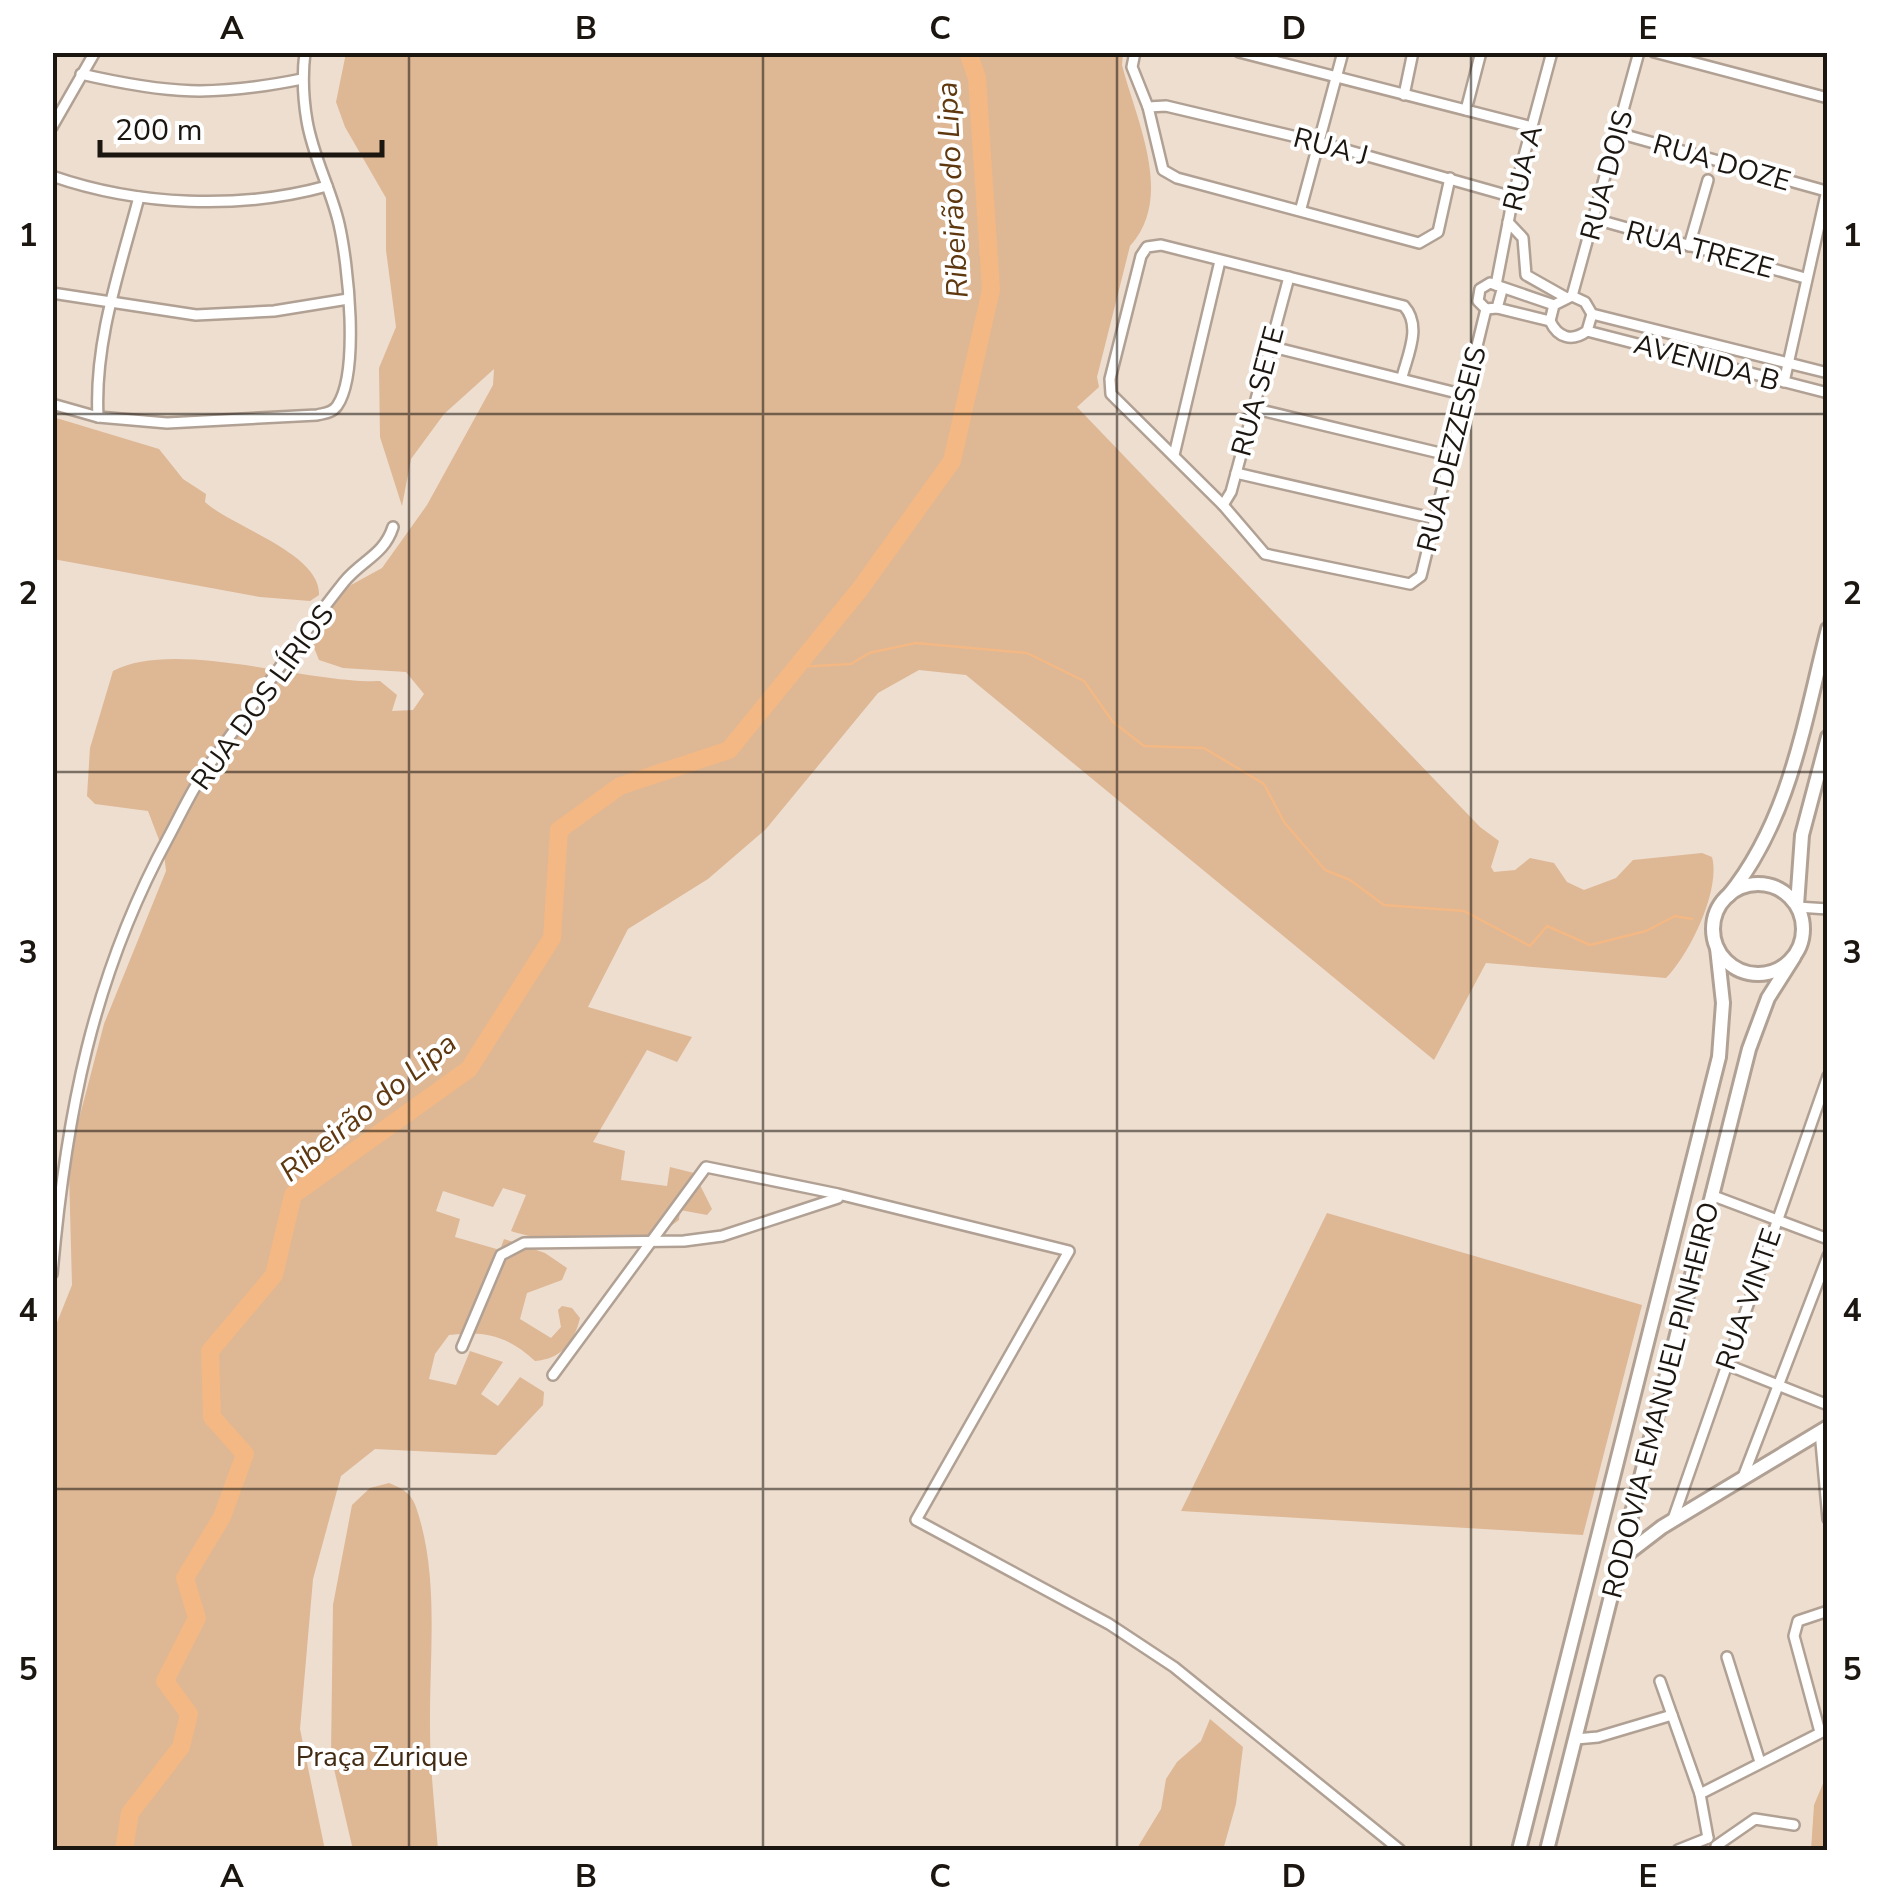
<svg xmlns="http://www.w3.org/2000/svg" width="1880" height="1903" viewBox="0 0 1880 1903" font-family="'Nunito Sans',sans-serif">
<rect width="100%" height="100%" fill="#eedecf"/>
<g fill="#deb795">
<path d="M346,53H1123L1122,65C1136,120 1175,197 1130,246L1097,377L1099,387L1077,407L1480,827L1499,841L1491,867L1494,872L1515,870L1530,858L1554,863L1567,882L1584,890L1616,878L1633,860L1702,853L1712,857C1721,890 1689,955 1666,978L1486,963L1434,1060L966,675L919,670L878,693L766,829L708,879L628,929L588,1007L692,1037L677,1062L647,1050L593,1142L625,1151L621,1180L667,1186L670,1167L694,1173L712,1209L707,1215L680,1210L679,1220C645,1249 551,1245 511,1231L526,1195L503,1188L493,1207L443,1191L436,1211L460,1219L455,1237L500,1250L504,1239L545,1253L567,1268L562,1280L527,1293L520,1319L551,1338L561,1327L558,1310L562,1306L572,1308L580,1318C574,1343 561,1359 535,1361C508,1336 485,1330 449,1335L435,1354L429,1379L456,1385L470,1351L503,1362L481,1394L498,1406L520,1377L544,1392L543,1405L496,1455L375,1449L341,1476L313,1579L300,1729L325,1850H53L52,1335L72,1285L69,1172L74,1138L104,1024L166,871L164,853L148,811L95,804L87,796L90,748L113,671C175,638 308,684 380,681L397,695L392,711L413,710L424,694L406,672L343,668L319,660L313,645L340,591L382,568L427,505L493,385L494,369L444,414L411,459L402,506L380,437L379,368L396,327L386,250V198L345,127L336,102Z"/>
<path d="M53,417L159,449L183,479L206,494L205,502C232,527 321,553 319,595L310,601L260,597L53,559Z"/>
<polygon points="1327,1213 1642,1305 1583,1535 1181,1511"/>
<path d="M389,1483C402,1488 411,1493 416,1507C440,1577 429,1656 430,1728C430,1769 435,1810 438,1850H353L331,1756L333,1605L352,1505L370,1488Z"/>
<polygon points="1210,1719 1243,1747 1236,1804 1223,1850 1136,1850 1161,1809 1166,1779 1177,1762 1201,1741"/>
<polygon points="1827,1774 1827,1850 1811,1850 1814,1805"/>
</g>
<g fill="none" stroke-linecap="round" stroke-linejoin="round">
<g stroke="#f3b883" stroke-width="2.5">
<polyline points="796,667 851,664 869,653 916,643 1027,653 1084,681 1113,722 1144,746 1204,748 1264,784 1284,822 1325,870 1350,880 1384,905 1464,911 1530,946 1547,926 1590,945 1646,931 1675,916 1692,919"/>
<polyline points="1824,1850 1828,1837"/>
</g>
<polyline stroke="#f3b883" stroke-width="18" points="124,1850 130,1813 181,1747 189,1714 165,1681 197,1618 185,1578 222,1517 245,1454 212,1417 210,1351 274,1275 293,1195 469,1069 552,938 559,830 620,786 729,750 860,589 952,461 991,290 977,78 968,52"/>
<g stroke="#b1a194" stroke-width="14">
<g id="street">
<polyline points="1135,52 1132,67 1148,107 1163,170 1177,178 1419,243 1438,232 1450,178"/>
<polyline points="1239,52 1532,127"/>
<polyline points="1654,52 1828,98"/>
<path d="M81,74C168,94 213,97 302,79"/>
<polyline points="1404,95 1413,52"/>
<polyline points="1148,107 1166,106 1318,142 1513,197"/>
<polyline points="1466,110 1481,52"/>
<polyline points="52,127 95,52"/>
<polyline points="1618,133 1826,191"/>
<path d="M52,176C138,206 240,210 327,186"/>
<polyline points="1301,208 1343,52"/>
<polyline points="1595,219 1805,278"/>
<polyline points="1508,222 1523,238 1526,275 1565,297"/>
<polyline points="1689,246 1708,180"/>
<polyline points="1496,285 1513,197 1552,52"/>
<polyline points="1502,290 1497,308 1486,309 1478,301 1480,289 1490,283 1554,305"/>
<polyline points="52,293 196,315 274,311 348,299"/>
<polyline points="1572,296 1639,52"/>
<polyline points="1497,308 1550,321"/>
<polyline points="1592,314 1828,373"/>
<path d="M1587,331L1592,314L1585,302L1572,296L1554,305L1550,321C1558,338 1572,342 1587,331L1828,393"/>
<polyline points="1269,346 1465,395"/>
<path d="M1402,377C1408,354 1422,326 1404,306L1161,245L1147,247L1141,256L1110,379L1111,394L1223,505L1265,554L1410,584L1421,576L1486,309"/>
<polyline points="1784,382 1827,190"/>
<path d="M52,404L98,417L167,423L317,415C325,413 332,413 337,406C360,373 348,263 339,224C331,189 313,157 307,121C303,98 302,76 305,52"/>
<polyline points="1252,408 1448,455"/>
<path d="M98,417C94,342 120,269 139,197"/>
<polyline points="1174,455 1220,261"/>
<polyline points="1236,473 1432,518"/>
<polyline points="1223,505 1231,492 1289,277"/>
<polyline points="1797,907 1828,909"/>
<polyline points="1711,1195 1828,1239"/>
<path d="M52,1274C66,1116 92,978 168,838C181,814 193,787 209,765C254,704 297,641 344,582C362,560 384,555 393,527"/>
<polyline points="462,1347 501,1255 524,1243 684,1241 722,1236 838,1198"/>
<polyline points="1725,1364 1828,1405"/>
<polyline points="553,1375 706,1167 838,1194 1069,1251 916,1520 1109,1624 1174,1667 1400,1850"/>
<polyline points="1820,1431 1828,1519"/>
<polyline points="1743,1477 1828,1256"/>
<polyline points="1672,1522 1828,1076"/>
<polyline points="1727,1657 1760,1762"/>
<polyline points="1660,1681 1700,1794 1708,1838"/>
<polyline points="1820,1732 1794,1636 1798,1621 1828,1611"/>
<polyline points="1576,1739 1598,1737 1672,1715"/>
<polyline points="1700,1794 1828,1729"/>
<polyline points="1716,1846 1755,1819 1794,1825"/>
<polyline points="1678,1850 1708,1838"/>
</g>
</g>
<g stroke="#b1a194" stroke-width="18">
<g id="secondary">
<circle cx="1758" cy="929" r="45"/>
<path d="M1728,896C1790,820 1804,722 1828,629"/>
<polyline points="1797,905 1802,835 1828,737"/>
<polyline points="1619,1560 1662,1527 1828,1427"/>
<polyline points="1519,1850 1719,1057 1723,1003 1717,948"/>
<polyline points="1547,1850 1749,1049 1768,998 1794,957"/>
</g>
</g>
<use href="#street" stroke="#fff" stroke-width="9"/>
<use href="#secondary" stroke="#fff" stroke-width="12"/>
</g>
<path fill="none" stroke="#1c1611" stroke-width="2.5" stroke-opacity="0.55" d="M409,52V1850M763,52V1850M1117,52V1850M1471,52V1850M52,414H1828M52,772H1828M52,1131H1828M52,1489H1828"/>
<g text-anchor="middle" stroke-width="8" stroke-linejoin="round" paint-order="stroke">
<g font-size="28" fill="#1c1611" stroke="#fff">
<text transform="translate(1331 146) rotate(15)" y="10">RUA J</text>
<text transform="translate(1722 162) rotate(16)" y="10">RUA DOZE</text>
<text transform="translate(1522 168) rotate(-76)" y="10">RUA A</text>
<text transform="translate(1606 175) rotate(-75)" y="10">RUA DOIS</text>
<text transform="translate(1700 249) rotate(15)" y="10">RUA TREZE</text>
<text transform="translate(1707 362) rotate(15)" y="10">AVENIDA B</text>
<text transform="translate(1257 391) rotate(-75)" y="10">RUA SETE</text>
<text transform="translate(1451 449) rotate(-76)" y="10">RUA DEZZESEIS</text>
<text transform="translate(262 697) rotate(-54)" y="10">RUA DOS LÍRIOS</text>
<text transform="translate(1748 1299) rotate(-71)" y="10">RUA VINTE</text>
<text transform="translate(1660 1400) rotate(-76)" y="10">RODOVIA EMANUEL PINHEIRO</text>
</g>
<g font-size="28" fill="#422a13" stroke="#fff">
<text x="382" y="1766">Praça Zurique</text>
</g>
<g font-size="30" font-style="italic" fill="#5f380f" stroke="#fff">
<text transform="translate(952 190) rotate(-93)" y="10">Ribeirão do Lipa</text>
<text transform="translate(368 1107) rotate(-39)" y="10">Ribeirão do Lipa</text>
</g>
</g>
<rect width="1880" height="1903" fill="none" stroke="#ffffff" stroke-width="110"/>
<path d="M100 140v15h282v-15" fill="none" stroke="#1c1611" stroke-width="5"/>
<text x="115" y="140" font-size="30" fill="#1c1611" stroke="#ffffff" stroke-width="8" paint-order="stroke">200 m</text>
<rect x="55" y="55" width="1770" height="1793" fill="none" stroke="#1c1611" stroke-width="4"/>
<g font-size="32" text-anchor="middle" font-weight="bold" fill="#1c1611">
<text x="232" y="39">A</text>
<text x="586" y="39">B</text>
<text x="940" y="39">C</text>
<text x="1294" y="39">D</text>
<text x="1648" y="39">E</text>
<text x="28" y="246">1</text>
<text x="1852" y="246">1</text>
<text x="28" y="604">2</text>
<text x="1852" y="604">2</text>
<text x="28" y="963">3</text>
<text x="1852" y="963">3</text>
<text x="28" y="1321">4</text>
<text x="1852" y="1321">4</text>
<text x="28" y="1680">5</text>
<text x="1852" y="1680">5</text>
<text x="232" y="1887">A</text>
<text x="586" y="1887">B</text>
<text x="940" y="1887">C</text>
<text x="1294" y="1887">D</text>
<text x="1648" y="1887">E</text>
</g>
</svg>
